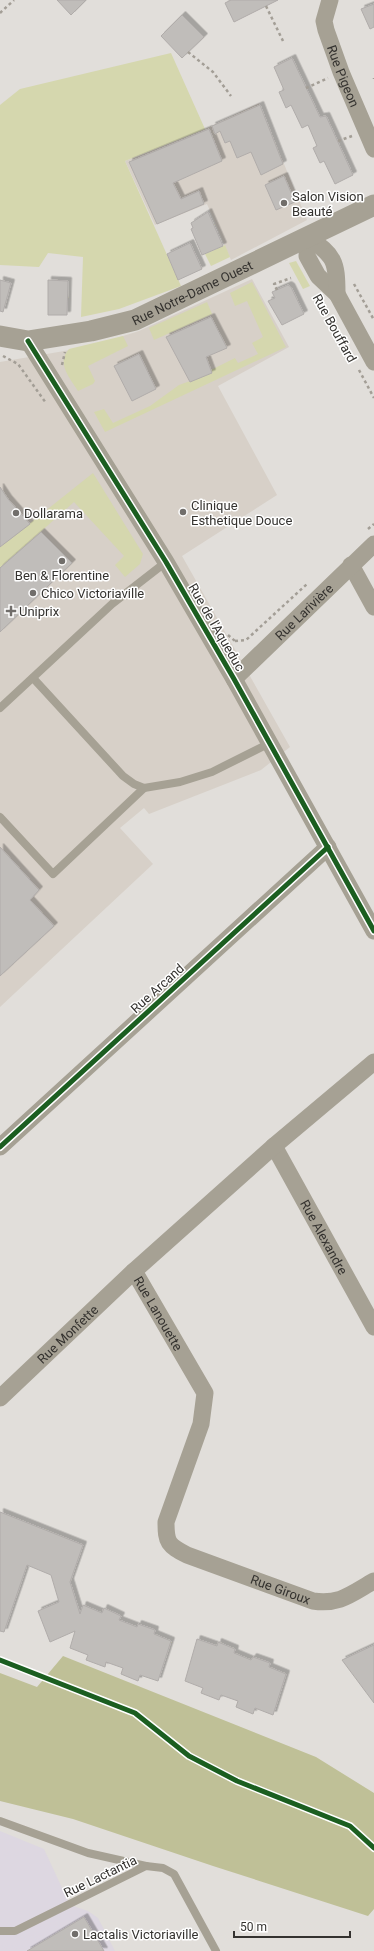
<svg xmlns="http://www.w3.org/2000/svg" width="374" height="1951" viewBox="0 0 374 1951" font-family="Roboto,sans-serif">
<defs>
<filter id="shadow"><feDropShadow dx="3.5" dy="-3.5" stdDeviation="0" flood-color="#0004"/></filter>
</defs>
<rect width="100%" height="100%" fill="#e1deda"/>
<g fill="#d7d0c8">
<polygon points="259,103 307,220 231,260 207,204 155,225 125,161 205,129"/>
<polygon points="252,279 289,347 218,386 277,495 182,556 290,747 261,770 149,814 144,808 120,828 153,864 0,1007 0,362 70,350 101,343 139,331"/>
</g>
<polygon fill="#ddd7e1" points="0,1831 44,1849 70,1905 88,1911 98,1918 115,1951 0,1951"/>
<g fill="#d5d7ae">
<polygon points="171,53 205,129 125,161 181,286 119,309 81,317 83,257 48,253 39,267 0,265 0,105 20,89"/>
<polygon points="225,245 230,257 211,266 205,254"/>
<polygon points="296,261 310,286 303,289 289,263"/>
<polygon points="252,282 286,347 105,432 94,412 104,409 113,423 150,406 179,385 212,373 211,370 235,358 238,363 258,354 252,343 263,337 247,301 235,306 230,293"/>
<polygon points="207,302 212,314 154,340 149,328"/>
<path d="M123,336L128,346L88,366L95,381L93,384L78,391C70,378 56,363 69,349Z"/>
<polygon points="93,473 143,554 140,564 125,577 115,565 124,556 74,502 0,568 0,547"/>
</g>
<polygon fill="#bfc097" points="63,1656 316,1757 374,1793 374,1909 368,1916 213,1866 73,1819 0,1801 0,1673 37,1687"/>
<g fill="#c0bdba" stroke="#b0acaa" filter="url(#shadow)">
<polygon points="57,0 86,0 71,15"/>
<polygon points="231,0 278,0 234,22 225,3"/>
<polygon points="374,4 374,27 370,29 361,9"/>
<polygon points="182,15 204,37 182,58 161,36"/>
<polygon points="292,58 320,117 326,116 353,175 335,184 324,161 320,163 313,148 317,146 308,125 302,128 291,105 286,108 279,92 284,90 274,67"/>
<polygon points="260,105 283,164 261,175 251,152 237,158 230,141 225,143 220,131 215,134 212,126"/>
<polygon points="209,129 222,161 173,183 181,199 199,191 204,204 157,224 129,162"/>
<polygon points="284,176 295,202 276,210 265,185"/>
<polygon points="208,212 223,246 202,255 191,229 193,228 191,223"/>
<polygon points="190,243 202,269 178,280 167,254"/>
<polygon points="0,280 11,283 3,312 0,311"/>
<polygon points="48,280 68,281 67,315 48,315"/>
<polygon points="288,285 291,287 304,314 282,325 268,301 275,298 272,292"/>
<polygon points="211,317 227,348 206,357 212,373 190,382 166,337"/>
<polygon points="139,354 156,389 132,401 114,366"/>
<polygon points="0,487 8,499 30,524 0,547"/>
<polygon points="41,532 72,563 0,632 0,568"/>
<polygon points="0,847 39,890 30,900 54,926 0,976"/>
<polygon points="0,1512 83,1545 70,1582 80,1614 83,1605 102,1613 104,1608 121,1616 119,1620 137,1627 138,1624 155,1630 154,1634 171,1641 158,1681 140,1675 138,1681 121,1674 123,1668 106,1662 105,1667 86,1660 88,1655 70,1648 75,1631 50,1642 38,1611 59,1602 51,1575 27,1565 4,1632 0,1631"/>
<polygon points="197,1639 217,1646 218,1642 235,1649 234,1653 251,1660 253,1657 270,1663 269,1667 286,1674 273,1715 255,1708 253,1714 236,1707 238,1701 221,1695 219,1700 201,1693 203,1688 185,1681"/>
<polygon points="374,1645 374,1703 342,1660"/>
<polygon points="84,1917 104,1951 27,1951"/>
</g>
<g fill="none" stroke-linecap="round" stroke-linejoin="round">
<g stroke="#a39e96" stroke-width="2.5" stroke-dasharray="3 3" stroke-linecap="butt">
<polyline points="266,6 283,41"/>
<polyline points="0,13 14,0"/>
<polyline points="188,52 213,72 231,96"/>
<polyline points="374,78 374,79"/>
<polyline points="306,88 328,78"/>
<polyline points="338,141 352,136"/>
<polyline points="354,284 374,320"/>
<polyline points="277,290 274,284 291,278"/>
<polyline points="321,302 339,335"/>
<polyline points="3,356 18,364 46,403"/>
<polyline points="62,365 65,352"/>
<polyline points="359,370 374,398"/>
<polyline points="368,529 374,524"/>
<polyline points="228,635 235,641"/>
<polyline points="235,641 246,640 307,584"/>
</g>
<g stroke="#a6a194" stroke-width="8">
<polyline points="33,678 123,776 134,784 144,788"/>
<polyline points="0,708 112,604 166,562"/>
<polyline points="0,817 53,874 144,788 180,782 212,772 270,743"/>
<polyline points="0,1821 88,1853 146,1866"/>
<polyline points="0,1931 15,1931 146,1866 163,1868 174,1874 216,1951"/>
</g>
<g stroke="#a6a194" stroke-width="17">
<path id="s1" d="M330,0L324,21L326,30L341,72L374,149"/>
<polyline points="308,237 307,256 318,276 337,294 374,362"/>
<path d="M308,237C334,256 337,260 337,294"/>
<polyline points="28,341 166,562 234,679 374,931"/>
<polyline points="351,565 374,607"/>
<path id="s2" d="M234,679L374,544"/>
<path id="s3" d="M274,1146L374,1327"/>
<polyline points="0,1147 328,847"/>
<path id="s4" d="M134,1271L205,1393L201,1424L166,1522C166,1543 168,1545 187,1555L313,1601C340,1605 351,1594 374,1581"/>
<path id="s5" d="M0,1398L134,1271L274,1146L374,1062"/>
</g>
<path stroke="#a6a194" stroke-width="21" id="s6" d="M0,336L28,341L91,331L135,320L374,205"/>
<g stroke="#fff" stroke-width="8">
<g id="cycleway">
<polyline points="28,341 166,562 234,679 374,931"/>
<polyline points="0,1147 328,847"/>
<polyline points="0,1660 135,1713 189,1756 237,1781 350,1826 374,1848"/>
</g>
</g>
<use href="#cycleway" stroke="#1b5e20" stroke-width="5"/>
</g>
<g fill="#716e6b" stroke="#fff" stroke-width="1.5">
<circle cx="284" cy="203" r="4"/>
<circle cx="183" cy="512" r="4"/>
<circle cx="16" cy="513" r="4"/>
<circle cx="62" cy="561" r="4"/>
<circle cx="33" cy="593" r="4"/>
<path d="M9 605h4v4h4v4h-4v4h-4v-4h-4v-4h4z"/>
<circle cx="75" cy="1934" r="4"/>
</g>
<g text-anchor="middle" stroke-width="3" stroke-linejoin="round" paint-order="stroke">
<g font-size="13" fill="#34322f" stroke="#fff">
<text dy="5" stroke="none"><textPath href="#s1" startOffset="80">Rue Pigeon</textPath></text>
<text dy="5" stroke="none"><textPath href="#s6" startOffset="201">Rue Notre-Dame Ouest</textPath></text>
<text transform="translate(335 328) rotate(61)" y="5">Rue Bouffard</text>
<text dy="5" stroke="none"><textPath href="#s2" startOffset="97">Rue Larivière</textPath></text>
<text transform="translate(217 627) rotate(60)" y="5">Rue de l'Aqueduc</text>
<text transform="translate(157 988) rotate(-42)" y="5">Rue Arcand</text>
<text dy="5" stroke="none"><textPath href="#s3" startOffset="104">Rue Alexandre</textPath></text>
<text dy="5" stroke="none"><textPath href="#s4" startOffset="49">Rue Lanouette</textPath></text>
<text dy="5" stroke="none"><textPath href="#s5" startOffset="93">Rue Monfette</textPath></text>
<text dy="5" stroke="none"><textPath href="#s4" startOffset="419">Rue Giroux</textPath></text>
<text transform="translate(100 1876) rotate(-26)" y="5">Rue Lactantia</text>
</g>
<g font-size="13" fill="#34322f" stroke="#fff" text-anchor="start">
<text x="292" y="201">Salon Vision<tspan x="292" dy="15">Beauté</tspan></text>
<text x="191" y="510">Clinique<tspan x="191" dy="15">Esthetique Douce</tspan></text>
<text x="24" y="518">Dollarama</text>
<text x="62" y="580" text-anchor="middle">Ben &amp; Florentine</text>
<text x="41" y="598">Chico Victoriaville</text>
<text x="19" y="616">Uniprix</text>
<text x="83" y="1939">Lactalis Victoriaville</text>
</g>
</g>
<path d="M234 1931v6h116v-6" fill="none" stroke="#34322f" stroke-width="2"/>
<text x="240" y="1931" font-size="12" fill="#34322f" stroke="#ffffff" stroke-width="3" paint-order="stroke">50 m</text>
</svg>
